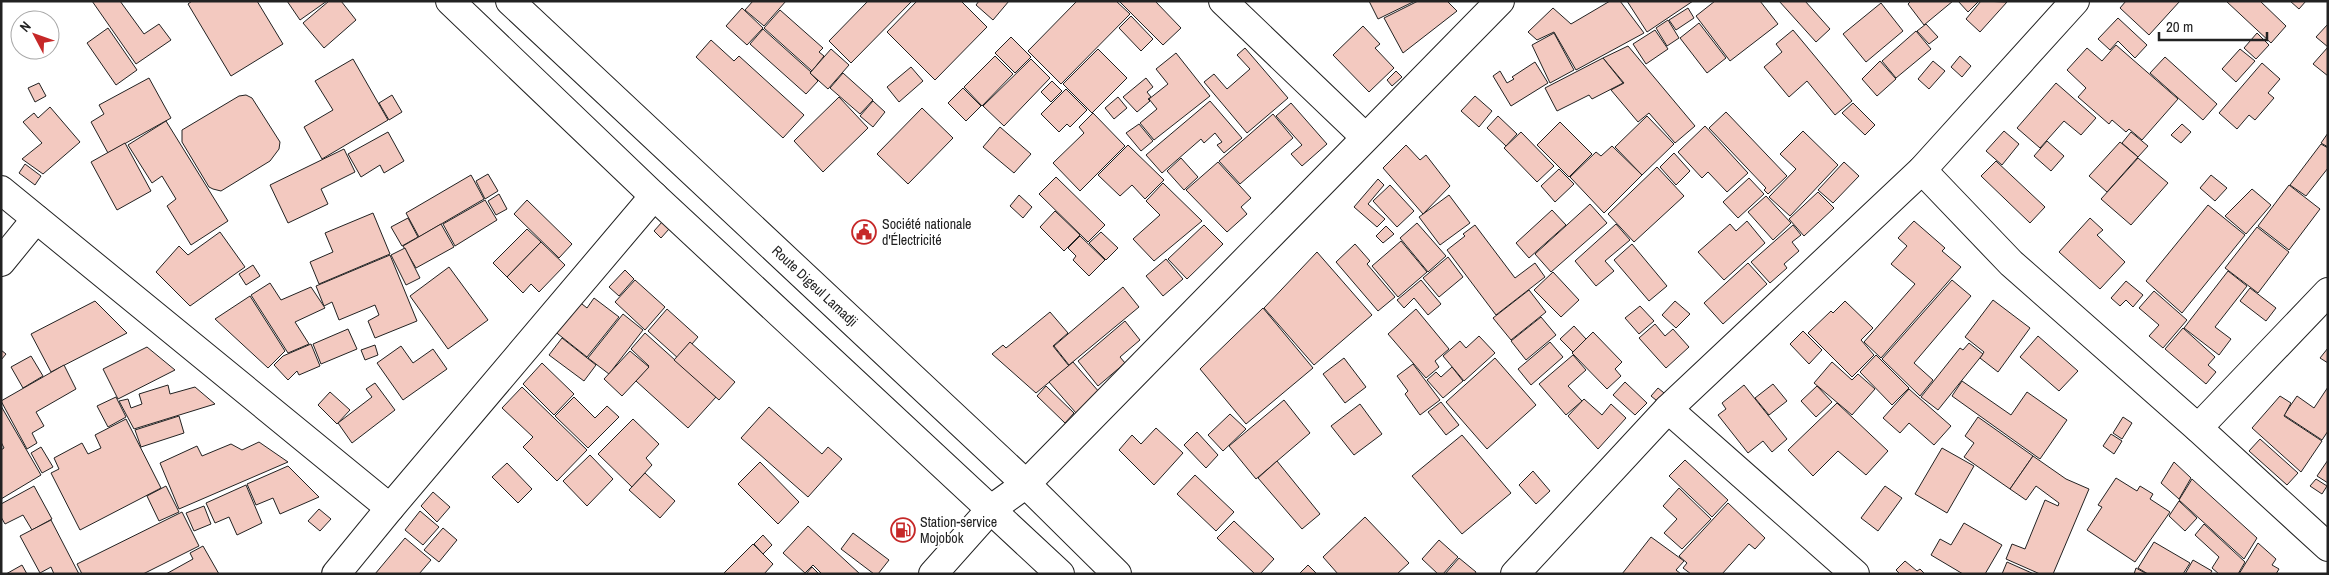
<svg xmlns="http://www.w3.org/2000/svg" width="2329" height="575" viewBox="0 0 2329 575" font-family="'Archivo Narrow',sans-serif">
<rect width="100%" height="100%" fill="#fff"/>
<g fill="#f3c9c0" stroke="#222">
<polygon points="92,1 120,1 144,34 159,24 171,40 136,64"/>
<polygon points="192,1 257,1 283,44 231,76 188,4"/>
<polygon points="287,1 327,1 300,20"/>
<polygon points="329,1 341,1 356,20 324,48 303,23"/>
<polygon points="753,1 786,1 764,26 745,10"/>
<polygon points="868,1 912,1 851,63 829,41"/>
<polygon points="917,1 961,1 987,27 935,80 887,32"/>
<polygon points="979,1 1009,1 993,20 976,5"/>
<polygon points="1077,1 1116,1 1130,14 1061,84 1028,51"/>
<polygon points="1119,1 1155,1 1181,28 1163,45"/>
<polygon points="1369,1 1415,1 1378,19"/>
<polygon points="1418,1 1447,1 1457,11 1403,53 1384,18"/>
<polygon points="1610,1 1620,1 1644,33 1576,70 1554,32 1537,40 1528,32 1553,8 1571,24"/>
<polygon points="1627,1 1693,1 1647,32"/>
<polygon points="1715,1 1760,1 1778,24 1730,61 1696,16"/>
<polygon points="1779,1 1805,1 1830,29 1816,42"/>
<polygon points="1911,1 1953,1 1924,25 1908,4"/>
<polygon points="1958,1 1979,1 1968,12"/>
<polygon points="1981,1 2007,2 1980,32 1966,19"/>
<polygon points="2126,1 2180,1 2149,35 2120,8"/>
<polygon points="2226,1 2260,1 2286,26 2271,43"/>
<polygon points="2290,1 2306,1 2299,9"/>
<polygon points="1881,3 1903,31 1866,62 1843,34"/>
<polygon points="742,8 763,28 747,45 726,26"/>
<polygon points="1688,8 1694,18 1676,30 1669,20"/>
<polygon points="780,10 823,48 819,52 824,56 812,71 764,28"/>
<polygon points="1131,16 1153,39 1141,51 1119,28"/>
<polygon points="2118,18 2147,45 2135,58 2118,41 2110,50 2098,39"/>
<polygon points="1668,20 1679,38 1667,46 1656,28"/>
<polygon points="1699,23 1726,58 1707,73 1680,38"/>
<polygon points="1926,24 1938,37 1929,44 1917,31"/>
<polygon points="2328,24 2328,76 2313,64 2328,47 2316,37"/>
<polygon points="1363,26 1380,44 1375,48 1394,68 1369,92 1333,55"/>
<polygon points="108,28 137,70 116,85 87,43"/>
<polygon points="763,29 811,72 810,73 818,81 806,94 750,44"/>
<polygon points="1655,30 1668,49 1646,64 1633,44"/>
<polygon points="1793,30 1852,101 1835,115 1807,81 1789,97 1764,67 1782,52 1776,44"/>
<polygon points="1916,31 1931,49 1896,78 1882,61"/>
<polygon points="1554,33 1574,70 1550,83 1532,45"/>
<polygon points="2257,33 2269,45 2256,59 2244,48"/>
<polygon points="1011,37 1031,57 1015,73 995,53"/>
<polygon points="711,40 734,61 739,56 804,115 783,138 696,57"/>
<polygon points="2116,45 2178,99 2142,140 2129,129 2126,132 2112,120 2109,124 2078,97 2086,88 2067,70 2087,48 2102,61"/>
<polygon points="1628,46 1695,126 1675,143 1649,113 1638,122 1611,90 1624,83 1603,58"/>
<polygon points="1245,48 1288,98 1247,133 1204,82 1214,74 1227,89 1250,69 1237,55"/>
<polygon points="831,49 849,65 828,89 810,73"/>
<polygon points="1098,49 1127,78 1092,113 1063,84"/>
<polygon points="2240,49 2255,61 2236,82 2222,69"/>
<polygon points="1176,53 1210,96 1154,140 1140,123 1157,109 1149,99 1168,84 1156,69"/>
<polygon points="995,56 1013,74 982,106 964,87"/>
<polygon points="1960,56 1971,66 1962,77 1951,67"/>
<polygon points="2165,57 2217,104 2203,120 2150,73"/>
<polygon points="1603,58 1623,83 1592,99 1589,95 1557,111 1545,88"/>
<polygon points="353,59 388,120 322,159 304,127 333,110 315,81"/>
<polygon points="1031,59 1050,78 1004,126 983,106"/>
<polygon points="1880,61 1896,79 1877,96 1862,79"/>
<polygon points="1933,61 1945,71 1929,89 1918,79"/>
<polygon points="1535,62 1548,83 1511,106 1493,76 1500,71 1507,83 1514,79 1512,77"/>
<polygon points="2262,63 2280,79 2268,93 2274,98 2255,120 2249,115 2237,129 2219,113"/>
<polygon points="911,67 923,81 899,102 887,87"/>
<polygon points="1396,71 1402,77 1392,86 1387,80"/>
<polygon points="843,73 873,100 860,114 830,88"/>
<polygon points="149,78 171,118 108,153 91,122 104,114 99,105"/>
<polygon points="1146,78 1153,87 1147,92 1151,97 1148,99 1150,101 1137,112 1123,97"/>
<polygon points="1052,81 1062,91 1051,102 1041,92"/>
<polygon points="39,83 46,96 35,102 28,88"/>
<polygon points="2056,83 2096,118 2081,135 2064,121 2040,148 2017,128"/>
<polygon points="963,88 981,106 966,121 948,103"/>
<polygon points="1066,89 1087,110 1070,127 1067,124 1059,132 1041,114"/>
<polygon points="246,95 252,98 280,142 279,149 270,161 221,191 213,189 209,187 182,142 182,130 239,96"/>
<polygon points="392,95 402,112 389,120 379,103"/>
<polygon points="1475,96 1492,111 1479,127 1461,111"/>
<polygon points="839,97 868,128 823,172 794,141"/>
<polygon points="1118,97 1127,108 1114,119 1105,108"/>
<polygon points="873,101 885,112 873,127 860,116"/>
<polygon points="1210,101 1242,138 1224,153 1217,145 1222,142 1215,133 1204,143 1201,139 1162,173 1146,155"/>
<polygon points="1291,103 1327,144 1302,166 1291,154 1302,145 1276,116"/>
<polygon points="1853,103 1875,125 1865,135 1842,113"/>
<polygon points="50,107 80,142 43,174 22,159 42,143 23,122 34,113 38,118"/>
<polygon points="922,108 953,138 908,184 877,154"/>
<polygon points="1726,112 1787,176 1768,194 1764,190 1766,188 1709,128"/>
<polygon points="1093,113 1125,146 1080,191 1053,163 1084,133 1079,127"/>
<polygon points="1273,114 1293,138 1240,184 1219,161"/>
<polygon points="1498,116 1517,134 1506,146 1487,128"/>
<polygon points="1647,116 1674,144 1642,175 1615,147"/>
<polygon points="166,121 228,221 191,245 167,206 176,199 162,176 152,183 128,145"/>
<polygon points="1560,122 1592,154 1569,177 1537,145"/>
<polygon points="1139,124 1153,141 1141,151 1126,133"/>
<polygon points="2182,124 2191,132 2181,143 2171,135"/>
<polygon points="1705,126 1748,173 1727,192 1708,172 1702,178 1678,152"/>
<polygon points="1000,127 1031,154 1014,173 983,147"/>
<polygon points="1803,131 1838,165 1790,216 1769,197 1796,169 1780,154"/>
<polygon points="2004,131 2019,144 2002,165 1986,151"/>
<polygon points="388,132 404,161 384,173 380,165 361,177 348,154"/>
<polygon points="1521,132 1554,166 1537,182 1504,148"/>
<polygon points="2131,132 2148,146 2138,157 2122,143"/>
<polygon points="2328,133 2328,147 2321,143"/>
<polygon points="2047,141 2064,156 2051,171 2034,156"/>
<polygon points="2120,142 2138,157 2107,192 2089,176"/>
<polygon points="125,143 151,191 117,210 91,162"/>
<polygon points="2321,144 2328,148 2328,168 2306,196 2290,185"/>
<polygon points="1128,145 1164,180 1145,199 1132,185 1120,196 1098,175"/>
<polygon points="1406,145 1420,160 1426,155 1450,186 1423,214 1383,168"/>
<polygon points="1612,146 1642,175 1604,213 1570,177 1596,152 1601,156"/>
<polygon points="344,149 355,172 321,189 328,204 288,223 270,185"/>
<polygon points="1674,153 1690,171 1676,185 1660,167"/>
<polygon points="1181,158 1198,177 1184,190 1167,171"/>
<polygon points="2138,158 2168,183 2131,225 2101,199"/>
<polygon points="1996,161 2045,207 2030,223 1981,176"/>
<polygon points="1218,162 1251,198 1241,207 1247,214 1227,232 1186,190"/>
<polygon points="1844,162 1859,176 1833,203 1818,190"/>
<polygon points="25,164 41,176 35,185 19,173"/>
<polygon points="1657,167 1684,196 1634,242 1608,214"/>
<polygon points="1559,169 1574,184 1555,202 1541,186"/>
<polygon points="488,174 498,191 485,199 476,181"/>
<polygon points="471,175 484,199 419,237 406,213"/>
<polygon points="2211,175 2227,188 2215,201 2200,188"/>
<polygon points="1056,177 1105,225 1088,242 1039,194"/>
<polygon points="1749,178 1764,194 1738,218 1723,202"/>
<polygon points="1378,179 1384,185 1368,204 1385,219 1377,227 1354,207"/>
<polygon points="1163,183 1202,221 1154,261 1133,239 1160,215 1146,201"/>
<polygon points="1390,185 1414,211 1397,227 1373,201"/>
<polygon points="2289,185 2320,209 2289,250 2258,226"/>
<polygon points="2252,189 2271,205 2246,234 2225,216"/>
<polygon points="1818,192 1834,208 1804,236 1789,219"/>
<polygon points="499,194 507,209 496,215 488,201"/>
<polygon points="1019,195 1032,207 1023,218 1010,206"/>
<polygon points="1449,195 1470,223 1440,245 1419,217"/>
<polygon points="1766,196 1791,223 1773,240 1748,212"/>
<polygon points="485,200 497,220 455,246 443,224"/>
<polygon points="527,200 572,244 559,258 514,214"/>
<polygon points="1590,204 1607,223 1551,272 1535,254"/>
<polygon points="2208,205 2245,235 2182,313 2146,281"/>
<polygon points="1552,210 1566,225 1529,258 1516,243"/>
<polygon points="1055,211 1080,235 1064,251 1040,227"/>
<polygon points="373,213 390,254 319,284 310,262 333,252 325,233"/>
<polygon points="408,218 418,237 402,246 391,227"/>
<polygon points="2090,218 2103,230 2097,235 2125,262 2100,289 2059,252"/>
<polygon points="1747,221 1765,243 1724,280 1698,252 1730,224 1736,231"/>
<polygon points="1914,221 1945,248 1942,251 1961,267 1881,358 1864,342 1915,284 1891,264 1907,246 1898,238"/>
<polygon points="662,222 669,229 661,238 654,231"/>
<polygon points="1417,223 1446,256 1428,272 1400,238"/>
<polygon points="441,224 454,247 416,268 403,246"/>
<polygon points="1616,224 1630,240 1605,261 1614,271 1596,286 1575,261"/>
<polygon points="1204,225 1223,244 1187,279 1168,259"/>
<polygon points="1475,225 1515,278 1535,263 1545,277 1496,315 1447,250 1465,236 1463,234"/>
<polygon points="1793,225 1801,235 1792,242 1799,251 1784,264 1787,268 1770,283 1751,262"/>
<polygon points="1386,226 1394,234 1383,243 1376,236"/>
<polygon points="2257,227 2289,252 2258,293 2225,268"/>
<polygon points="527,229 541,242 507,277 493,263"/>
<polygon points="220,232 245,267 190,306 156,272 179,246 188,255"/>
<polygon points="1101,232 1118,248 1106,260 1089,243"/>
<polygon points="1080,236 1105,260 1089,276 1073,260 1076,256 1068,248"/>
<polygon points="1401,241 1427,272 1398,297 1372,266"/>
<polygon points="541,242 565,265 539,292 531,284 523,293 507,277"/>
<polygon points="1355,244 1370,261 1367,264 1395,297 1378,311 1336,262"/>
<polygon points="1632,244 1667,286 1649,301 1614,260"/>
<polygon points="405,248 420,278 406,285 391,255"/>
<polygon points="1317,252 1372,315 1314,365 1264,308"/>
<polygon points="390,255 417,321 375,338 368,321 379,315 375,305 339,320 332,302 324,306 316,286"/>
<polygon points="1448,257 1463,277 1439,297 1423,278"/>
<polygon points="1166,259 1183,279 1163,296 1146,276"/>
<polygon points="1748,263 1767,284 1723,324 1704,303"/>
<polygon points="253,265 260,276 246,285 239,274"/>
<polygon points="449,267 488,320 448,349 410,296"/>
<polygon points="625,270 634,279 619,296 609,287"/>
<polygon points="2228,271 2247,286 2215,327 2231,339 2219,355 2184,328"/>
<polygon points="1553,272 1579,300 1561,317 1534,290"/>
<polygon points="635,280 665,307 645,330 615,302"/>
<polygon points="1421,280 1441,304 1428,315 1414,298 1404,308 1397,300"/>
<polygon points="1952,280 1971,296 1914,363 1933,380 1920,396 1882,359"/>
<polygon points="2126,281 2143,295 2133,307 2126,300 2120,306 2111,298"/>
<polygon points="270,283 281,300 311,287 325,308 295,322 309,344 288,353 251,295"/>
<polygon points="1123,287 1139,307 1069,365 1054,346"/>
<polygon points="2250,288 2276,308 2266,321 2240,301"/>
<polygon points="1529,290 1546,312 1511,340 1493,318"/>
<polygon points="2154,291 2187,320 2163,348 2149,336 2159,325 2139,308"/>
<polygon points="250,296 285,351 268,368 215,319"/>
<polygon points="594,298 619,317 587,357 553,330 577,300 587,308"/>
<polygon points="1993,300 2030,328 1998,372 1980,358 1984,352 1965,337"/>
<polygon points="95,301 127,333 51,372 31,334"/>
<polygon points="1675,301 1690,314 1676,328 1662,315"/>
<polygon points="1845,301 1873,328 1861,340 1874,355 1852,377 1808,333 1831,311 1833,313"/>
<polygon points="1640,306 1654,321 1639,334 1625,318"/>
<polygon points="1263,308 1313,368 1246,424 1200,369"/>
<polygon points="667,309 698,337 679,359 648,331"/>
<polygon points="1416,309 1449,349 1435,361 1439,367 1426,378 1388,334"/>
<polygon points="1050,312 1068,333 1053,346 1069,366 1036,393 992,354 1003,345 1006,348"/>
<polygon points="623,314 643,330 609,374 588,358"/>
<polygon points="1541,317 1556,335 1526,360 1511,341"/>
<polygon points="1125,321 1140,340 1120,357 1125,363 1098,386 1078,361"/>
<polygon points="1655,324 1665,336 1673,329 1689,347 1666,368 1639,338"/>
<polygon points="1574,326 1586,339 1573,352 1560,339"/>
<polygon points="2183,328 2215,357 2208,365 2216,372 2206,384 2165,349"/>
<polygon points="348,329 357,349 321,364 313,344"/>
<polygon points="1803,331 1822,350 1809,364 1790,344"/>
<polygon points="1593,332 1622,362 1615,369 1621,376 1607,389 1572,353"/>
<polygon points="645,333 716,397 688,428 636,381 649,366 631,349"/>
<polygon points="1479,336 1495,353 1464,381 1443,356 1460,341 1466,348"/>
<polygon points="2038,336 2078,371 2059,391 2020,357"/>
<polygon points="562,338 596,365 584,381 549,355"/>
<polygon points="690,342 735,382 719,400 674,360"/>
<polygon points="1550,342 1563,357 1531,385 1518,369"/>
<polygon points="1969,343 1983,354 1938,410 1921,397 1960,348 1963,350"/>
<polygon points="311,344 320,366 299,375 297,371 288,380 274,365 283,356"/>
<polygon points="375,345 378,355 365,360 361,350"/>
<polygon points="401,346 413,363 433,349 447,369 403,400 377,363"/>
<polygon points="147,347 175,370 118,399 103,369"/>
<polygon points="2328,348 2328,363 2320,358"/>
<polygon points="1,350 6,354 1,360"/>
<polygon points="630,351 649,367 622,396 604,379"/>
<polygon points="1573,355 1586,370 1568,386 1582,401 1566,415 1539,384"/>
<polygon points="1876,355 1909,388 1892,405 1860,372"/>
<polygon points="31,356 43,376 23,388 11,367"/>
<polygon points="1344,358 1366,387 1345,403 1323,374"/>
<polygon points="1495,358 1536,405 1487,449 1446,402"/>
<polygon points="1073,362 1100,393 1076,413 1049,382"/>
<polygon points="1832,362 1852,380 1858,374 1875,389 1852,415 1814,383"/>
<polygon points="542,363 574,394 554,415 523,384"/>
<polygon points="1413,364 1440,400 1420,415 1405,394 1408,391 1397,376"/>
<polygon points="64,365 76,389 36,412 44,426 32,433 37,443 27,449 1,401"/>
<polygon points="1452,367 1463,381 1443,398 1427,380 1436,372 1441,377"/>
<polygon points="1962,381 2011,415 2027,392 2067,420 2040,459 1952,396"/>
<polygon points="1625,382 1647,403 1635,415 1613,395"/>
<polygon points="375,383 395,410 352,443 338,423 372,397 366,389"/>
<polygon points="1773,384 1787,401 1769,415 1755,398"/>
<polygon points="168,385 170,394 195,387 215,404 134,429 119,401 128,399 131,408 142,404 139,394"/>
<polygon points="1744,385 1787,439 1772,452 1763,441 1748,453 1718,415 1726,409 1722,403"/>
<polygon points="1046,386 1074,413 1065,423 1037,396"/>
<polygon points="1817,386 1832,402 1816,417 1801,401"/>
<polygon points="522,387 587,450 557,481 523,447 533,437 502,408"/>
<polygon points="2328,387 2328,431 2322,440 2284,415 2297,396 2314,408"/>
<polygon points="1658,388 1669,397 1662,405 1651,396"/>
<polygon points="1909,389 1951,426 1934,445 1909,423 1900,433 1883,418"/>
<polygon points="330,392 350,410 337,424 318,405"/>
<polygon points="2280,396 2291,403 2284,416 2322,441 2301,472 2252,428"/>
<polygon points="116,397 126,417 108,427 97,406"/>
<polygon points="574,397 595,418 607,406 619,417 588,448 555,416"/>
<polygon points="1584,399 1602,415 1611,404 1626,418 1598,449 1568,416"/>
<polygon points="1284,400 1310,433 1256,479 1229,446"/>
<polygon points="1441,402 1459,425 1446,435 1428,412"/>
<polygon points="1837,403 1888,451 1866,475 1838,451 1813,476 1788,450"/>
<polygon points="1360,404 1382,434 1354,455 1331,426"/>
<polygon points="1,406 41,475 1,499 1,450 4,448 1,442"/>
<polygon points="769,407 822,454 828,447 842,459 808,497 741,438"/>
<polygon points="1230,414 1246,429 1223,451 1208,435"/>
<polygon points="179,416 184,433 141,447 135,430"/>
<polygon points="1978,417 2033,456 2010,489 1964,457 1974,443 1965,436"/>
<polygon points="2123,417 2132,423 2122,439 2113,433"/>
<polygon points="126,419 161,488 80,530 51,473 59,469 54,458 82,443 88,454 101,448 95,435"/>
<polygon points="633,419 659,444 646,458 652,465 632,487 598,454"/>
<polygon points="1156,428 1183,453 1154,485 1119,450 1132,435 1141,444"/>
<polygon points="1197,432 1218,455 1206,468 1184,445"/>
<polygon points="2111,434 2122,441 2114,454 2103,446"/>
<polygon points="1462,435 1511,493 1462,534 1412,476"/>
<polygon points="2260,439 2298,473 2287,485 2249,451"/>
<polygon points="259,442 288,462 179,509 160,463 197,446 202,456 231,444 242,450"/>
<polygon points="41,447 53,467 42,473 31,453"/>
<polygon points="1942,448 1974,466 1947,513 1915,494"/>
<polygon points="590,455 613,479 587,506 563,481"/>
<polygon points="2033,456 2066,479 2089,489 2053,574 2040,574 2006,559 2012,544 2025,549 2045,500 2058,506 2059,503 2036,486 2026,500 2010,489"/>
<polygon points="1685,460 1728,500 1712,517 1669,476"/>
<polygon points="2328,460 2328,483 2317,476"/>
<polygon points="1277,461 1320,514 1302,529 1258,478"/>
<polygon points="760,462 799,502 778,524 738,484"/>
<polygon points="2174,462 2191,478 2179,499 2161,483"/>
<polygon points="507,463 532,489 518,503 492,477"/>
<polygon points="288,466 319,497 280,514 273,498 256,505 247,484"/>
<polygon points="1533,471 1550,491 1536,504 1519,485"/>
<polygon points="645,473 675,501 660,518 629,490"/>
<polygon points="1195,475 1234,512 1216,531 1177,494"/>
<polygon points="2116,478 2137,491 2140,486 2153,494 2150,499 2170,512 2135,562 2087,530 2102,507 2098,505"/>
<polygon points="2192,479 2257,538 2244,559 2179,500"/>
<polygon points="2316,479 2327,486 2322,494 2310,486"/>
<polygon points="246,485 262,523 237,535 229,517 215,523 206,503"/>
<polygon points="34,486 52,519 32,530 23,515 5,524 1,517 1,504"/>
<polygon points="166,486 179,512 159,521 147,496"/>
<polygon points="1885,486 1902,498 1878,531 1861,518"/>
<polygon points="1679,488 1711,519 1682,549 1664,533 1677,519 1663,506"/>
<polygon points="433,492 450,507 437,522 421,506"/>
<polygon points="2179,501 2197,518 2185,531 2169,516"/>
<polygon points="1728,503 1765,538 1755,549 1749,544 1722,574 1691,574 1683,568 1687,563 1679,556"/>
<polygon points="204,506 211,524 194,531 186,513"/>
<polygon points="319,509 331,519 320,531 308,521"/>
<polygon points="420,511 439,527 423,545 405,530"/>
<polygon points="182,512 199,546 143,574 82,574 77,564"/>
<polygon points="1365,517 1409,563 1397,574 1338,574 1323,557"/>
<polygon points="51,520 79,574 54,574 51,567 40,573 20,536"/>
<polygon points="1234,521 1274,559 1260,574 1255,574 1217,538"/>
<polygon points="1964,523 2002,545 1985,574 1963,574 1931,555 1940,539 1951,545"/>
<polygon points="2204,524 2245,562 2238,574 2219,574 2212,568 2219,557 2195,535"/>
<polygon points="808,526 860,574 822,574 813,565 805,573 783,553"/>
<polygon points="443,528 457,540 439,562 424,550"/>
<polygon points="853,533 889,560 878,574 874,574 841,549"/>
<polygon points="763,535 772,545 763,554 754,544"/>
<polygon points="1651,537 1684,561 1676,570 1681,574 1622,574"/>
<polygon points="405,538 431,560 419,574 375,574"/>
<polygon points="1439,540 1458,557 1443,574 1438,574 1422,559"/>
<polygon points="2154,542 2190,563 2183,574 2148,574 2138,568"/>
<polygon points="2258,543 2276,559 2272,565 2279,569 2276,574 2239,574"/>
<polygon points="753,544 773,564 764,574 723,574"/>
<polygon points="203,546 219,574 166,574 193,559 190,553"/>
<polygon points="1459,558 1476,572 1475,574 1445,574"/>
<polygon points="2193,560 2212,571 2210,574 2185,574"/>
<polygon points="1905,561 1917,571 1920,569 1925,574 1900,574 1896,570"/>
<polygon points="2007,562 2034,574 2002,574"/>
<polygon points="22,565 27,574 6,574"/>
<polygon points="1308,565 1317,574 1299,574"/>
<polygon points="812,567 819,574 806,574"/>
<polygon points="2136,568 2147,574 2134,574"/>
</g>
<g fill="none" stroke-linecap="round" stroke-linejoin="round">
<g stroke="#222" stroke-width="30">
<g id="minor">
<polyline points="1223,1 1365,137"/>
<polyline points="1922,170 2011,263 2198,428 2328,547"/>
<polyline points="1,190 390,508 654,196"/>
<polyline points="1,262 36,219"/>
<polyline points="1668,409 1855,574"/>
<polyline points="2198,428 2328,292"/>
<polyline points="336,574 390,508"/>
<polyline points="933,574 990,510 1026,484 1500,1"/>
<polyline points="1515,574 1668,409 1922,170 2075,1"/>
</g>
</g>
<g stroke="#222" stroke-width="30">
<g id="secondary">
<polyline points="450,1 654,196 1060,574"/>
<polyline points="510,1 1026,484 1117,574"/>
</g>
</g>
<use href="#minor" stroke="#fff" stroke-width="28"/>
<use href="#secondary" stroke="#fff" stroke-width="28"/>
</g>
<defs>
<g id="civic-ring" transform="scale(1.25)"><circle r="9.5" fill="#fff" stroke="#c62828" stroke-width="1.5"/><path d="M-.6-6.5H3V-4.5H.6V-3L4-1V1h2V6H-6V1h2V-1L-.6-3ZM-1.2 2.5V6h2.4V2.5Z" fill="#c62828"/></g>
<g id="fuel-ring" transform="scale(1.25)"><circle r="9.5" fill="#fff" stroke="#c62828" stroke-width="1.5"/><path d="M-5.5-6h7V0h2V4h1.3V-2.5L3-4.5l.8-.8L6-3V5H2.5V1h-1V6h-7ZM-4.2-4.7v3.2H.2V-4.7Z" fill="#c62828"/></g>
</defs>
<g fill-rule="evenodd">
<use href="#civic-ring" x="864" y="232"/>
<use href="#fuel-ring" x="903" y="530"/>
</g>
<g text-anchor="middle" stroke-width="4" stroke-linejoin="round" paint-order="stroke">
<g font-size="14" fill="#222" stroke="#fff" text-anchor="start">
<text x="882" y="229">Société nationale<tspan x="882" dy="16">d'Électricité</tspan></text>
<text x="920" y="527">Station-service<tspan x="920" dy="16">Mojobok</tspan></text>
</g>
<g font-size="14" fill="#222" stroke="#fff">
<text transform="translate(815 286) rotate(43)" y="5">Route Digeul Lamadji</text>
</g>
</g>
<rect width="2329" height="575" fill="none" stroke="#222222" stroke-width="5"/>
<g transform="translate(35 35) rotate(311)"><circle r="24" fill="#ffffff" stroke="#a7a7a7"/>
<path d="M0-4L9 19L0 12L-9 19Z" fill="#c62828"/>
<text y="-8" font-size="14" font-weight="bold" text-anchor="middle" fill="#222222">N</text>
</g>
<path d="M2159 32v8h108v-8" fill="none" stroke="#222222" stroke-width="2.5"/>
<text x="2166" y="32" font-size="15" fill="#222222" stroke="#ffffff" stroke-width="4" paint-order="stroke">20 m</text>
</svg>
